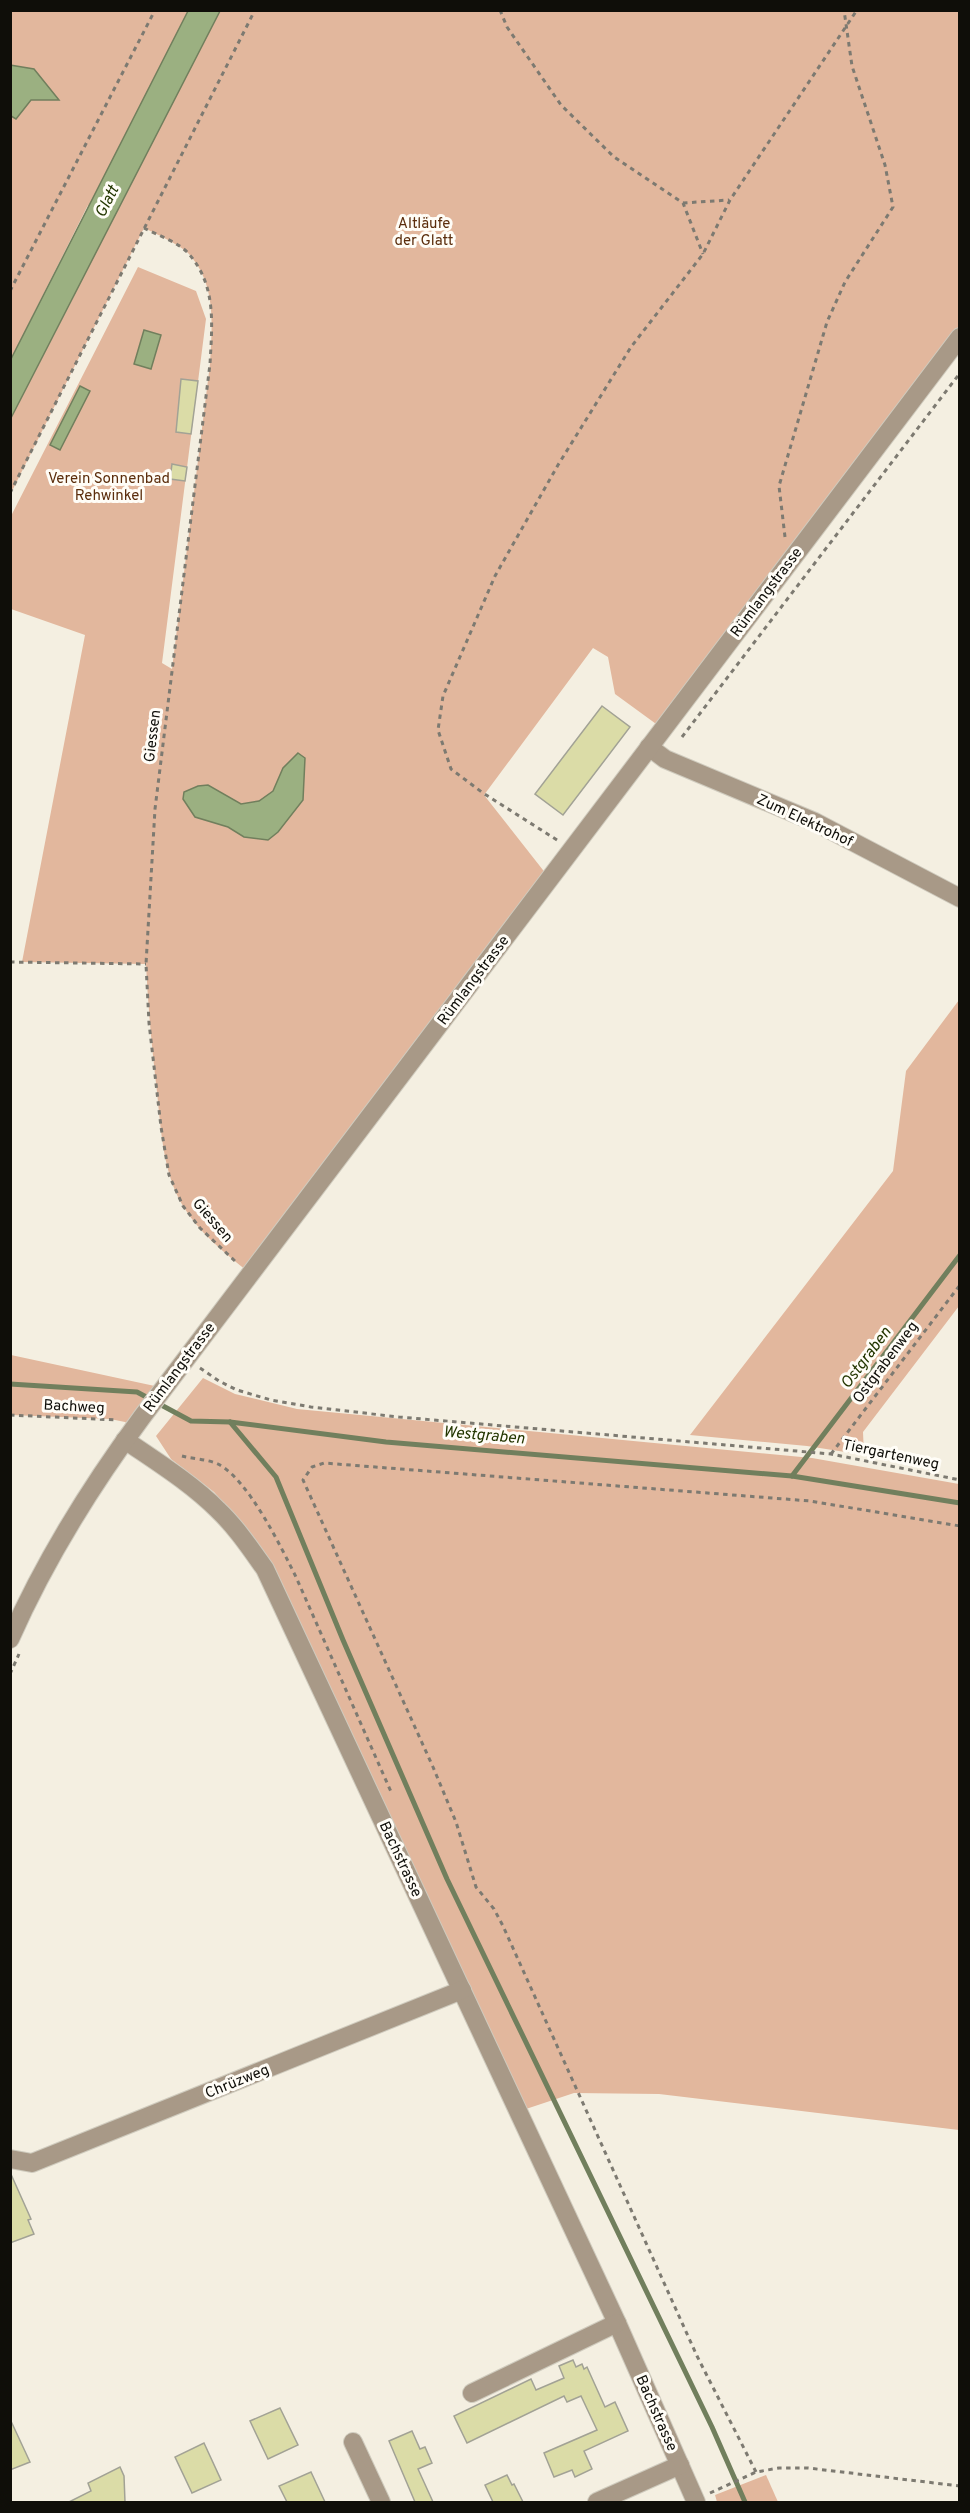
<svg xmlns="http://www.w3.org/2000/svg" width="970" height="2513" viewBox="0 0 970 2513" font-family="Overpass,sans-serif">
<rect width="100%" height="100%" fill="#f4efe1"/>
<g fill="#e2b79d">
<path d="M11,11H959V337L663,729L615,694L608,657L593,648L484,795L550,879L251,1274C226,1254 199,1233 183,1206C163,1173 161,1130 157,1092C152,1049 148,1007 146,964L22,962L85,635L11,609V516L138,267L196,291L206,319L162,663L172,669L210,364C212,325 217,284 188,253C180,245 155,233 144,228L11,493V418L74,296L88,205L11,359Z"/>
<polygon points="959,1000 959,1306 863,1432 864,1455 807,1446 690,1435 893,1171 906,1071"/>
<polygon points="11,1355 164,1388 134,1428 125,1422 110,1419 11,1415"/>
<polygon points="203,1378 235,1394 297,1409 812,1458 959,1484 959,2130 659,2094 574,2093 526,2109 279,1577 246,1529 214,1492 171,1459 156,1436"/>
<polygon points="766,2475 778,2502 717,2502 715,2495"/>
</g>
<g fill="#9bb081" stroke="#717f5d" stroke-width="1.5">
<polygon points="188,11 220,11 11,418 11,359"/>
<polygon points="10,65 34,69 59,100 31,100 16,119 11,116"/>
<polygon points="144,330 161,335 151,369 134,364"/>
<polygon points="80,386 90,391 60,450 50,445"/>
<polygon points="298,753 305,758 303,800 278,832 268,840 244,837 228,827 195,817 183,799 184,792 198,786 208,785 241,804 259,801 273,791 283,768"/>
</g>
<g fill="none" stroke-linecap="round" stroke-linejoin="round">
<g stroke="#717f5d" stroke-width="5">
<polyline points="10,1384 137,1392 191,1421 230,1422 386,1442 792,1476 960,1503"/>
<polyline points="230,1422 276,1477 343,1640 447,1879 712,2427 745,2502"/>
<polyline points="792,1476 960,1255"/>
</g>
</g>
<g fill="#dbdca7" stroke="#a2a295" stroke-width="1.5">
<polygon points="181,379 198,381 191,434 176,432"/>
<polygon points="172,464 187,467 185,481 170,479"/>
<polygon points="602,706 630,727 563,815 535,794"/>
<polygon points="10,2172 31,2219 28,2220 34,2234 10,2243"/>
<polygon points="573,2360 576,2367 582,2364 584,2369 587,2367 605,2407 615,2402 628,2431 584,2451 592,2469 575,2477 572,2470 554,2477 544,2453 597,2430 581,2396 567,2402 564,2396 467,2443 454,2416 531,2379 536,2390 564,2378 559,2366"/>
<polygon points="280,2408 298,2445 268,2459 250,2421"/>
<polygon points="10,2419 30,2462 10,2470"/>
<polygon points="412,2431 420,2449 425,2447 432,2463 418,2469 433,2502 415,2502 389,2441"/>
<polygon points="204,2443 221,2480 192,2493 175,2457"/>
<polygon points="120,2467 124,2476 125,2502 69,2502 91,2491 88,2483"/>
<polygon points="311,2472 325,2502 287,2502 279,2486"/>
<polygon points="507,2475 512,2485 514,2484 523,2502 493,2502 485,2485"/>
</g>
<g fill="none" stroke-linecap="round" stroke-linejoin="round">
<g stroke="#cfcbbe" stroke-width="20">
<g id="minor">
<polyline points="649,747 665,759 815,822 960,898"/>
<path d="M125,1440C157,1462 191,1483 218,1510C236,1527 250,1548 265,1569L617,2323L696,2502"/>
<path d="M10,1639C45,1560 91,1486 142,1417L960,337"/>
<polyline points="10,2159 32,2163 462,1990"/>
<polyline points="472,2393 617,2323"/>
<polyline points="353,2442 381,2502"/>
<polyline points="597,2502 680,2465"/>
</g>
</g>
<g stroke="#7d7a71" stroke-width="3" stroke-dasharray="4.5 4.5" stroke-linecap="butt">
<polyline points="500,10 507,27 561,105 614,157 683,203 703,254"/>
<polyline points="683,203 729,200"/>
<path d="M144,228C157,235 178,242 188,253C217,285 212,325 210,364L155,809L146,964L149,1023L161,1127L169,1175L183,1206L200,1228L237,1263"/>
<polyline points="10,291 155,10"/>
<polyline points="10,493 255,10"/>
<polyline points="785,537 779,486 827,322 845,282 893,207 885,165 852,66 844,10"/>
<polyline points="682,737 960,373"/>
<polyline points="557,840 483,793 451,769 438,730 443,696 495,576 558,465 631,347 703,254 730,200 857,10"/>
<polyline points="10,962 146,964"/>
<polyline points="200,1368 219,1381 237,1390 271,1400 311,1407 399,1417 831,1454 960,1480"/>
<polyline points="10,1415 117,1420"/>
<polyline points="831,1454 960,1285"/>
<path d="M182,1456C193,1459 207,1459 218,1464C248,1479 281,1547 296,1577L392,1794"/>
<polyline points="10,1674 19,1654"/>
<polyline points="756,2472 697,2356 503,1926 494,1909 476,1887 456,1822 433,1767 303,1480 312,1467 324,1463 810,1501 960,1526"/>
<polyline points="710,2493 756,2472 779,2468 808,2468 960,2486"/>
</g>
<use href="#minor" stroke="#a89987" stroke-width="18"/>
</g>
<g text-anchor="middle" stroke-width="6" stroke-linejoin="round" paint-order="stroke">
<g font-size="15" fill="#5b2d0c" stroke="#fffdf7">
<text x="424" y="228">Altläufe<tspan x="424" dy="17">der Glatt</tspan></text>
<text x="109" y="483">Verein Sonnenbad<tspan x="109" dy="17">Rehwinkel</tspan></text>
</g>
<g font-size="15" fill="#0f0e09" stroke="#fffdf7">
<text transform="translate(766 592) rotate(-53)" y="5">Rümlangstrasse</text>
<text transform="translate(152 736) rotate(-83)" y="5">Giessen</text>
<text transform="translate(805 820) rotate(25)" y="5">Zum Elektrohof</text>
<text transform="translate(473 980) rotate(-53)" y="5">Rümlangstrasse</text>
<text transform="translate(213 1220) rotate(49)" y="5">Giessen</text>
<text transform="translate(885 1362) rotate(-53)" y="5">Ostgrabenweg</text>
<text transform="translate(179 1367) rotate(-53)" y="5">Rümlangstrasse</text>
<text transform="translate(74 1406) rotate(3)" y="5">Bachweg</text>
<text transform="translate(891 1454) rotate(12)" y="5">Tiergartenweg</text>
<text transform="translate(401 1859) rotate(65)" y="5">Bachstrasse</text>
<text transform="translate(237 2081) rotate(-22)" y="5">Chrüzweg</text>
<text transform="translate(657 2413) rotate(66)" y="5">Bachstrasse</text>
</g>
<g font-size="16" font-style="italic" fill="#233600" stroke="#fffdf7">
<text transform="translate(106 201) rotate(-63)" y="6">Glatt</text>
<text transform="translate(865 1357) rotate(-53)" y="6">Ostgraben</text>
<text transform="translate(484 1434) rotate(5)" y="6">Westgraben</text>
</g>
</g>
<rect width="970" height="2513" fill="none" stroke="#0f0e09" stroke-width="24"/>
</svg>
